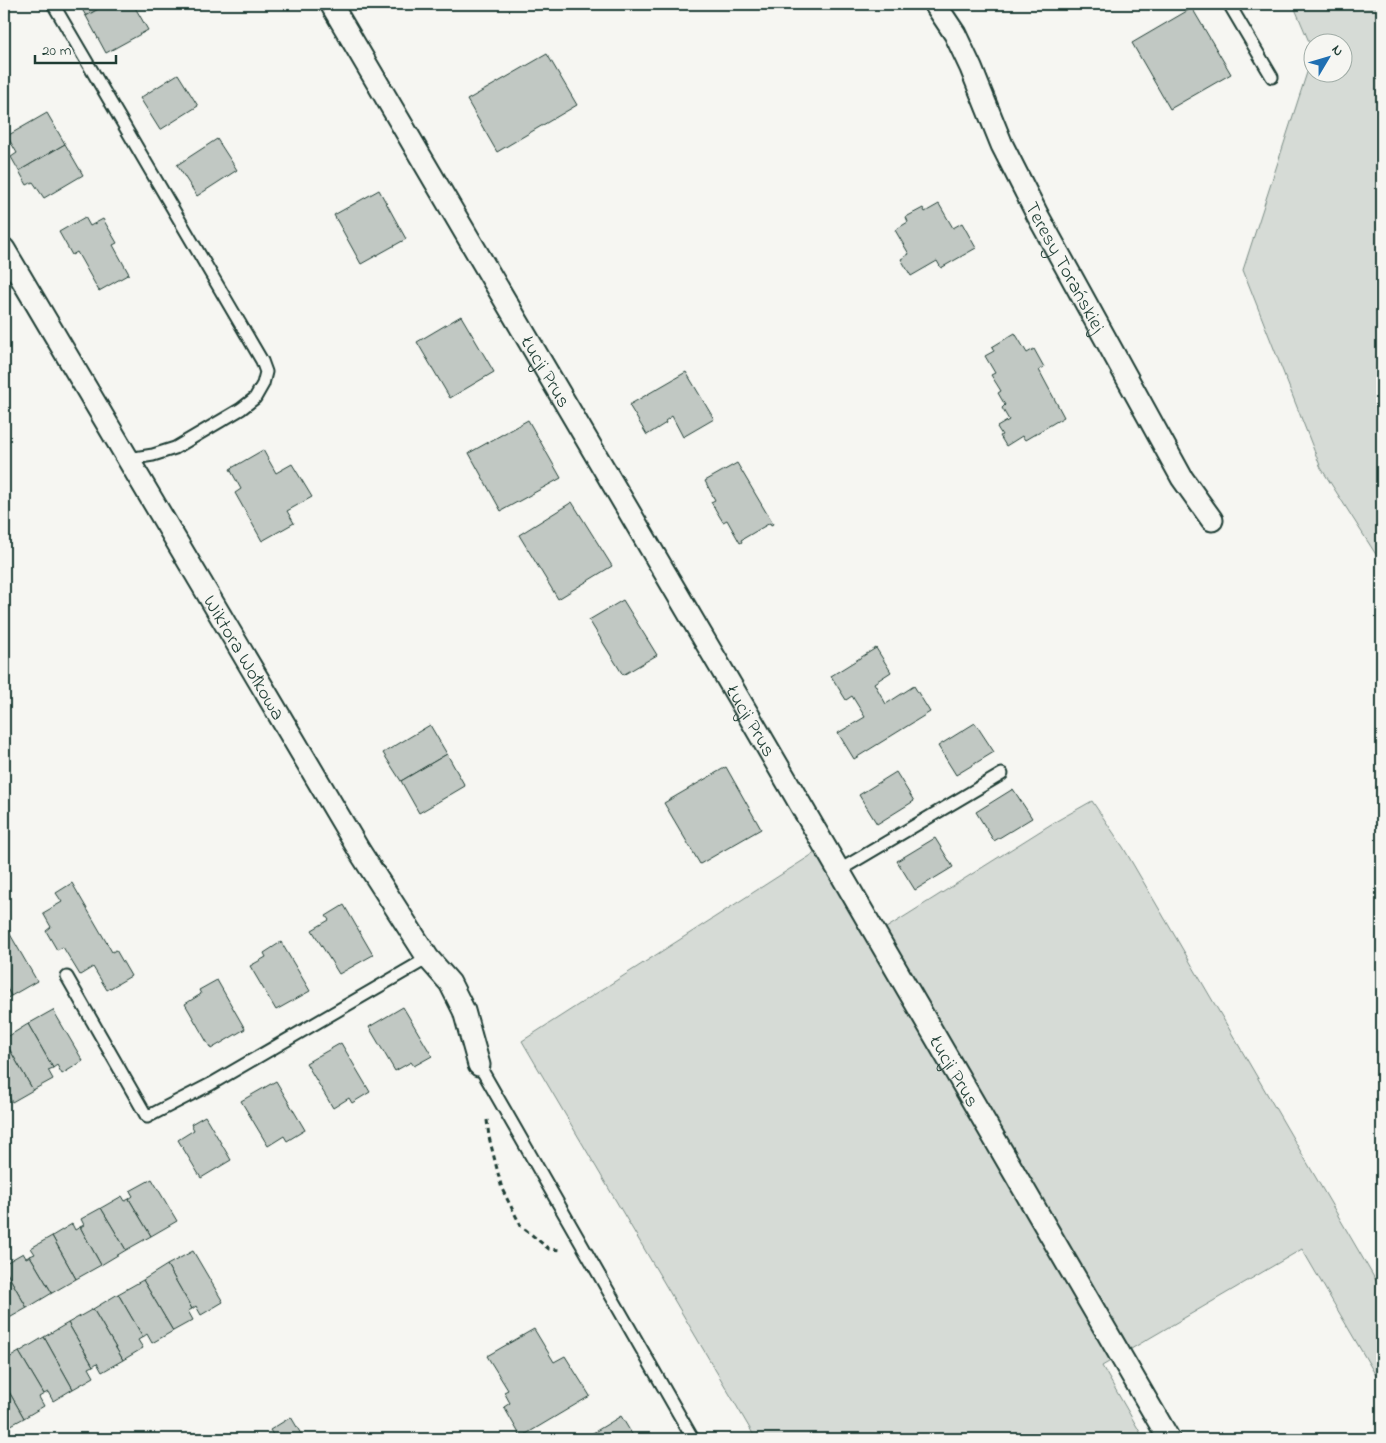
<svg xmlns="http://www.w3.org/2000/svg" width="1386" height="1443" viewBox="0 0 1386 1443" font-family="'Indie Flower',sans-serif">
<rect width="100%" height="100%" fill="#f6f6f2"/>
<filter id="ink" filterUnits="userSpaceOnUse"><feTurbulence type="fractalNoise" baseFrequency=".02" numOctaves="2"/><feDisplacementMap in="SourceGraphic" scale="10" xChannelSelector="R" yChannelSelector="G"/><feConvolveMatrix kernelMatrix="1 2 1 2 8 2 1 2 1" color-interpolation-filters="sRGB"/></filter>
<g filter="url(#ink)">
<g fill="#d6dbd6" stroke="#7a8c85">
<polygon points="1293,4 1382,4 1382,564 1321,468 1243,270 1313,54 1314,72 1344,72 1344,42 1314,42 1313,51"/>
<polygon points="1092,801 1123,847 1382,1291 1382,1386 1302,1249 1102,1366 1144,1439 756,1439 522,1041 824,847 875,935 1053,823"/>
</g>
<g fill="#c1c8c3" stroke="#1f3d34">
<polygon points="79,4 107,4 86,16"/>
<polygon points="107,4 133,4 148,30 106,53 86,16"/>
<polygon points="1192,8 1231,74 1170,109 1132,43"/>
<polygon points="547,54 577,105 497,152 467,100"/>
<polygon points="178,74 198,106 160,130 140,98"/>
<polygon points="47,113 65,144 19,171 11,157 17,153 7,136"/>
<polygon points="217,139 237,170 197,196 177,165"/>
<polygon points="65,144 83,175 44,198 33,182 27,185 19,171"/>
<polygon points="379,190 406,239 361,264 334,215"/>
<polygon points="939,204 953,228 962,223 976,248 941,268 937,261 911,276 901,259 909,254 895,230 908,222 906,217 923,208 925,212"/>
<polygon points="85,217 90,226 103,219 117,243 113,245 129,274 99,291 77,252 72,255 59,232"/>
<polygon points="461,316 494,372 450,398 417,342"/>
<polygon points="1015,333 1027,353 1034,349 1044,367 1039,370 1064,417 1025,440 1022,436 1006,446 1000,436 1002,435 997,427 1009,420 1002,408 1005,405 998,393 1001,391 991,375 995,373 985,356 994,351 992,347"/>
<polygon points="686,372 714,419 683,437 672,416 665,421 666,423 647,435 629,405"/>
<polygon points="528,420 561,478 501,511 469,453"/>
<polygon points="263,450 276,473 292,464 312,497 287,511 294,523 262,541 235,493 241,489 230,469"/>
<polygon points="737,463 773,524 771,525 770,523 741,540 742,542 740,543 727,520 723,522 711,502 715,500 705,481"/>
<polygon points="572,502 612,566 558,599 519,535"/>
<polygon points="623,600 657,655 623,675 589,620"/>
<polygon points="876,648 891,672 874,683 886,704 914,686 930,712 854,759 838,733 865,717 852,696 846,700 831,676"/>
<polygon points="975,723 994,752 956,775 938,746"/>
<polygon points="430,725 447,754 401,781 383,753"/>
<polygon points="447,754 465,786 419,813 401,781"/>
<polygon points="726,767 761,829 700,864 664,803"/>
<polygon points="896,772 914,801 877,824 859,795"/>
<polygon points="1013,789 1032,818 994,841 976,812"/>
<polygon points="935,838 953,867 915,890 897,861"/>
<polygon points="72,883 112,952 116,950 131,976 107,990 93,967 80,975 63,947 57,950 46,931 51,927 43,913 62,902 56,893"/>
<polygon points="344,905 373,955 339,974 312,930 329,920 326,916"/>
<polygon points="7,929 37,981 11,996 4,983 4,931"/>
<polygon points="281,942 310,991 276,1010 250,966 266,957 264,953"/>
<polygon points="217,980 245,1029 211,1049 185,1004 201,994 199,990"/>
<polygon points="4,983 11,996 4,1000"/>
<polygon points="403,1007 432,1056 414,1066 411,1062 395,1071 369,1027"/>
<polygon points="53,1010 83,1061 62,1074 57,1065 53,1068 28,1024"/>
<polygon points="28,1024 53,1068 48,1070 53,1079 33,1090 4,1040 4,1039"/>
<polygon points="4,1040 33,1090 12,1102 7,1094 4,1096"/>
<polygon points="341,1043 370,1092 352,1103 349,1098 333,1108 306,1063"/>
<polygon points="276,1081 305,1130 287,1141 284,1136 268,1146 241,1101"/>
<polygon points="205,1116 231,1160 201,1178 178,1140 194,1130 191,1124"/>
<polygon points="152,1179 177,1221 151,1236 129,1199 133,1196 130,1191"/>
<polygon points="122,1196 125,1201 129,1199 151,1236 126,1250 101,1208"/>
<polygon points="101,1208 126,1250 101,1265 80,1227 84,1225 81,1219"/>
<polygon points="72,1224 75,1230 80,1227 101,1265 76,1279 52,1236"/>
<polygon points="52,1236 76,1279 52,1293 30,1256 35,1254 31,1248"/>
<polygon points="193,1251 223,1302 201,1315 196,1306 192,1309 167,1265"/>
<polygon points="23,1253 26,1258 30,1256 52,1293 27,1308 4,1268 4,1264"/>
<polygon points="167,1265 192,1309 188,1311 193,1320 173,1331 143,1280"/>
<polygon points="4,1268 27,1308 4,1321"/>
<polygon points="143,1280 173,1331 152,1343 147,1334 143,1337 118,1294"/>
<polygon points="118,1294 143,1337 138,1340 143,1348 123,1360 93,1309"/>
<polygon points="93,1309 123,1360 102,1372 97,1363 93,1366 68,1323"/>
<polygon points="68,1323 93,1366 89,1368 94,1377 73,1389 44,1337"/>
<polygon points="534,1329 554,1362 565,1356 590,1396 521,1437 504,1407 510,1403 504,1392 508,1390 487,1356"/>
<polygon points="44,1337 73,1389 53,1401 48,1392 44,1394 19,1352"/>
<polygon points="19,1352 44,1394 39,1397 44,1406 24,1418 4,1383 4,1361"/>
<polygon points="4,1383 24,1418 4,1429"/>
<polygon points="621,1416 635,1439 583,1439"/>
<polygon points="291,1417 304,1439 269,1439 268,1437 273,1435 270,1430"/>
</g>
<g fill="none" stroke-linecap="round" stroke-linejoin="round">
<g stroke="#1f3d34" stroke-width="15">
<g id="lane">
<polyline points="53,4 262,361 266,372 263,384 255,398 241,409 175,448 153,455 128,459"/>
<polyline points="1229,4 1272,77"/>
<polyline points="838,871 1002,774"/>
<polyline points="67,977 147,1117 211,1084 428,958"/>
<polyline points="479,1065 693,1439"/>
</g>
</g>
<g stroke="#1f3d34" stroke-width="25">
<g id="street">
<path id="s1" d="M331,4L742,704L1169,1439"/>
<path id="s2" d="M935,4L955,34L971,68L1002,145L1038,216L1182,478L1212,520"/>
<path id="s3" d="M4,249L360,852L428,958L450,983L464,1011L479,1065"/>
</g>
</g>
<polyline stroke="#1f3d34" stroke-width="3" stroke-dasharray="5 4" stroke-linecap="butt" points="487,1120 489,1137 502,1189 521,1226 549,1249 561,1250"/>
<use href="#lane" stroke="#f6f6f2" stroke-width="11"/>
<use href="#street" stroke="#f6f6f2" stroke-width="21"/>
</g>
</g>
<g text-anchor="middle" stroke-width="5" stroke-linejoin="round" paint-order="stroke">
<g font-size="20" fill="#1f3d34" stroke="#f6f6f2">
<text dy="7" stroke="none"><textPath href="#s2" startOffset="294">Teresy Torańskiej</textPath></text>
<text dy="7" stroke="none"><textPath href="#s1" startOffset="426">Łucji Prus</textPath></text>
<text dy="7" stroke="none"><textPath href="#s3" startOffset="474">Wiktora Wołkowa</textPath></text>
<text dy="7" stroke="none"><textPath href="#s1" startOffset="831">Łucji Prus</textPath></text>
<text dy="7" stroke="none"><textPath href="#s1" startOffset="1236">Łucji Prus</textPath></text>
</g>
</g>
<rect width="1386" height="1443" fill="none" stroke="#f6f6f2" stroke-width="20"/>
<rect x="10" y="10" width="1366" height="1423" fill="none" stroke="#1f3d34" stroke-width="2" filter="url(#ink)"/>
<g transform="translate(1328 58) rotate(52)"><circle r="24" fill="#f6f6f2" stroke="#a0aca6"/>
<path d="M0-4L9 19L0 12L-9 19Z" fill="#1f6fb2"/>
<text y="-8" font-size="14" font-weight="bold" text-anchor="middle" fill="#1f3d34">N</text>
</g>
<path d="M35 55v8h81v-8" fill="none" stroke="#1f3d34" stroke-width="2.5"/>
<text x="42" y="55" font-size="15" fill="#1f3d34" stroke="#f6f6f2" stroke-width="4" paint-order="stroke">20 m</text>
</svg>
